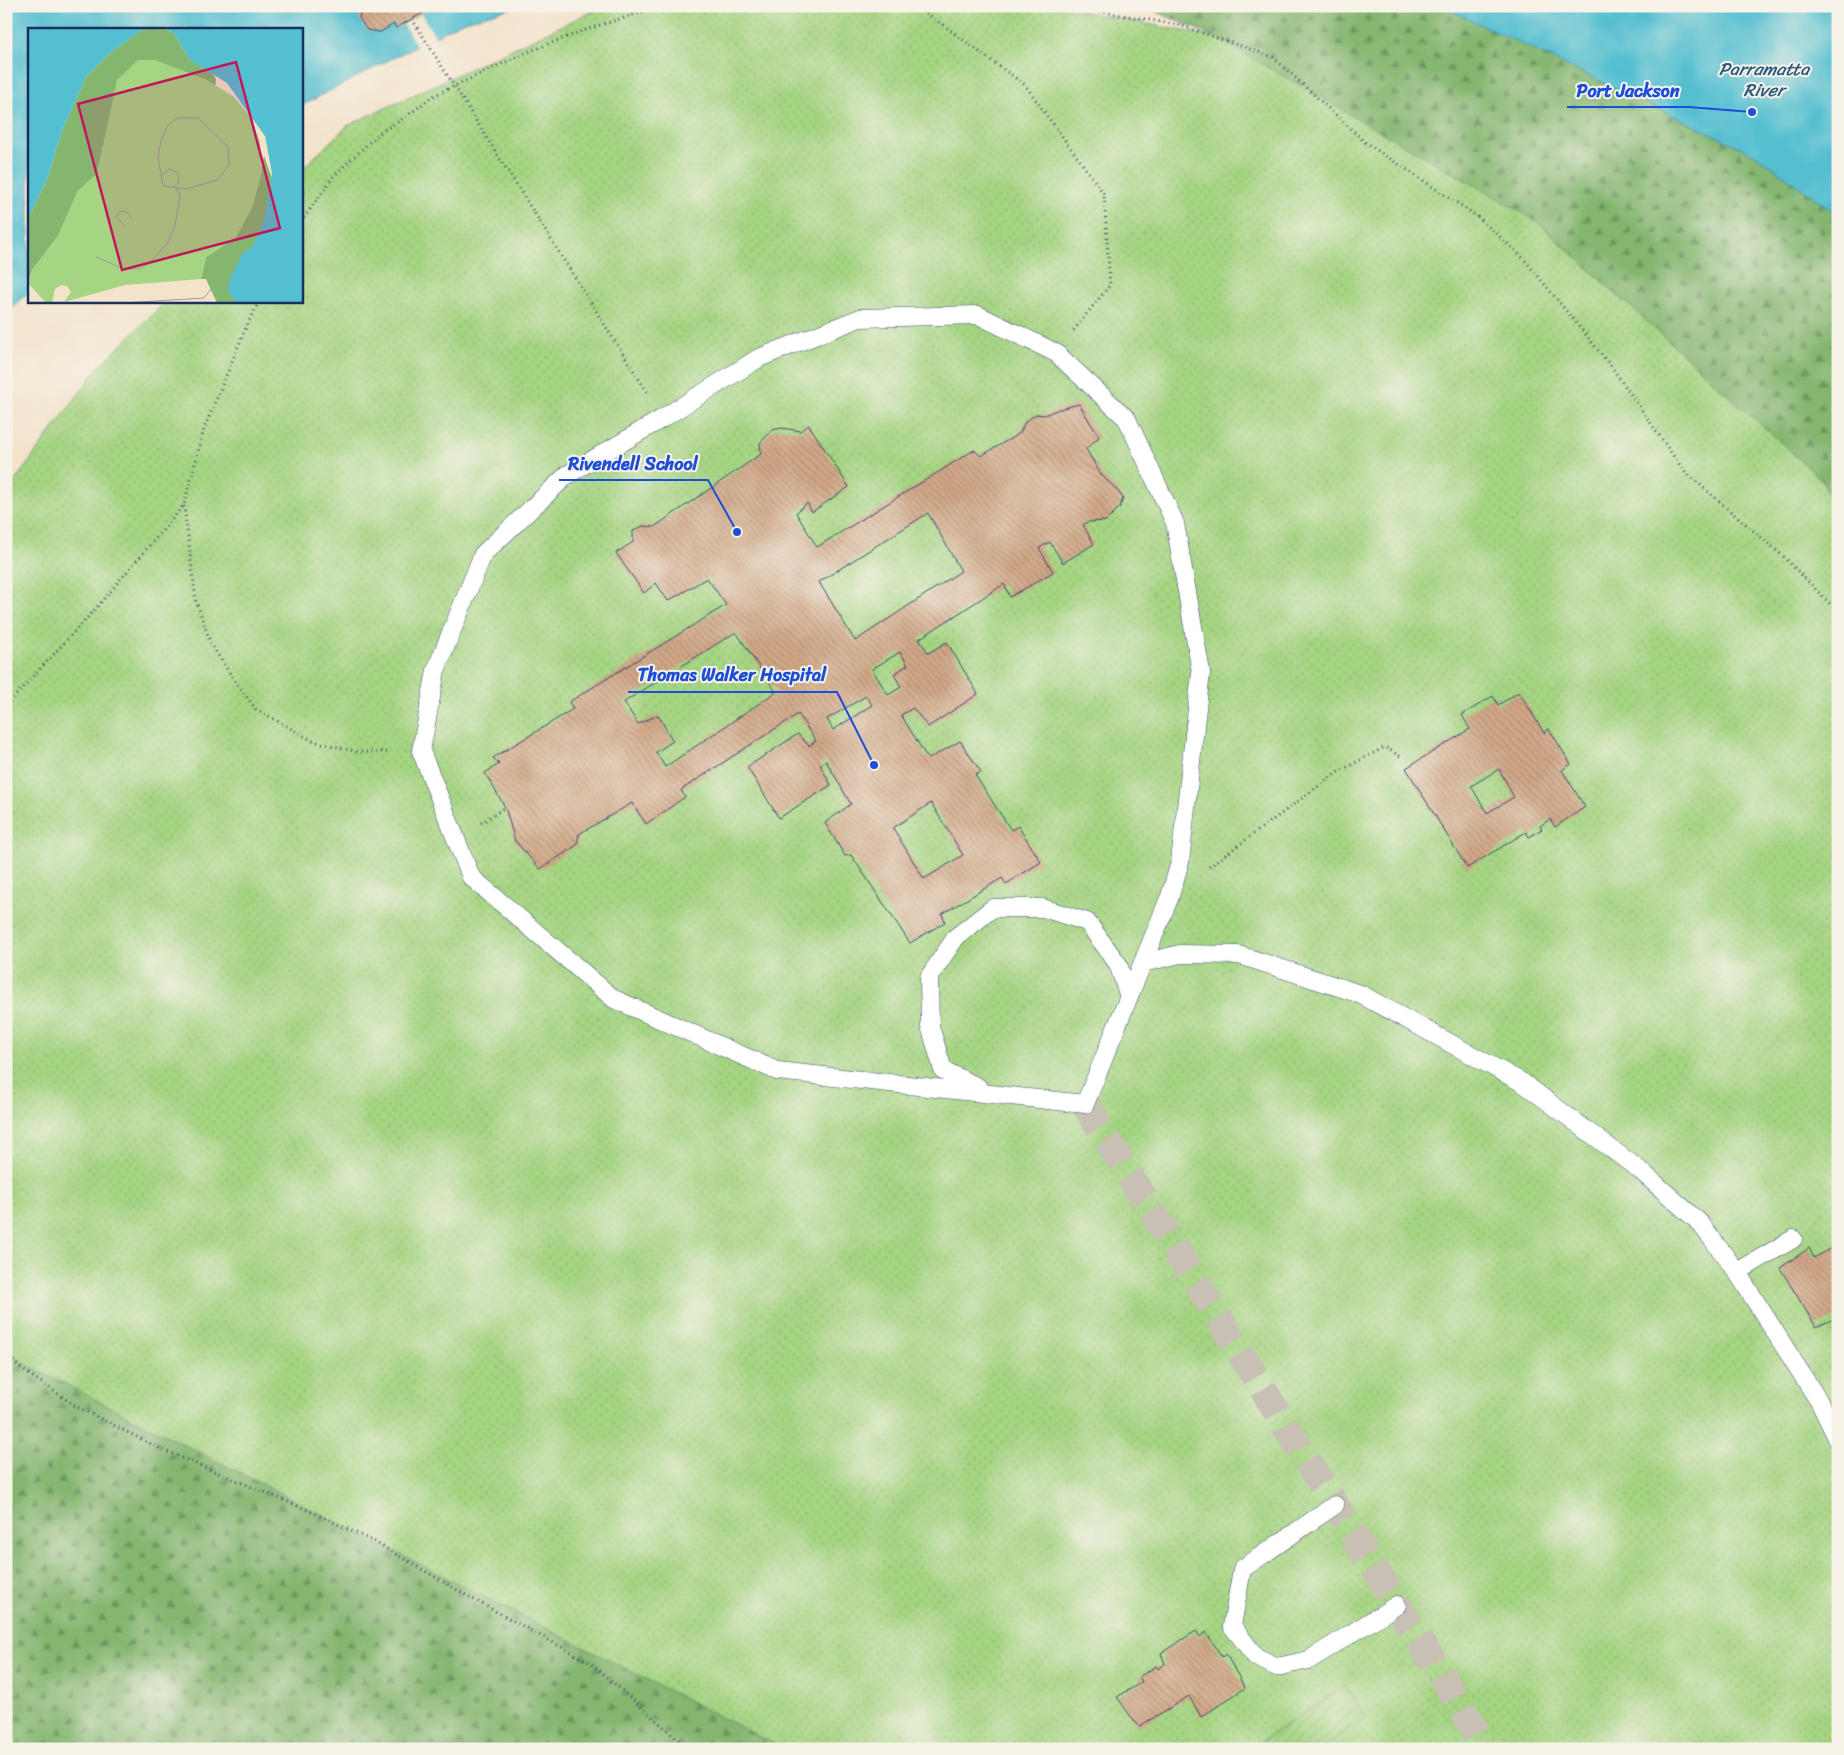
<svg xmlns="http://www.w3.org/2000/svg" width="1844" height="1755" viewBox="0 0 1844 1755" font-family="Sriracha,sans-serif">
<defs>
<pattern id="forest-firs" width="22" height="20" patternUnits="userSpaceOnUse" patternTransform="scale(1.25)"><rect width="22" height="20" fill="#84b670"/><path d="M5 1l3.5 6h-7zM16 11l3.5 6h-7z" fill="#6b945f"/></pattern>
<pattern id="park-dots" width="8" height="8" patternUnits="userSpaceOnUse" patternTransform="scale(1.25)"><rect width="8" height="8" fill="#a5d482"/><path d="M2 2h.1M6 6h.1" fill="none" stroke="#8db673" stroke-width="1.8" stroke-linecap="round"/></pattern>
<pattern id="garden-furrows" width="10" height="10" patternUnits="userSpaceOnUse" patternTransform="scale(1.25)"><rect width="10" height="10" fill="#a5d482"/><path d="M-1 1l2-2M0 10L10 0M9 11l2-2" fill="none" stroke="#8db673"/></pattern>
<pattern id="building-back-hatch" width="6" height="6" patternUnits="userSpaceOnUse" patternTransform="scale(1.25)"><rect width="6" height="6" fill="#d2a987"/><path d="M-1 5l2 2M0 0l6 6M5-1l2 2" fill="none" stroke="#aa8a72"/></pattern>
</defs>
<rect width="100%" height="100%" fill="#f7f3e8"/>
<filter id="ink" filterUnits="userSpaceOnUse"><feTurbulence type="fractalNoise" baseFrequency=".02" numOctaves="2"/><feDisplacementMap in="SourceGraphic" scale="10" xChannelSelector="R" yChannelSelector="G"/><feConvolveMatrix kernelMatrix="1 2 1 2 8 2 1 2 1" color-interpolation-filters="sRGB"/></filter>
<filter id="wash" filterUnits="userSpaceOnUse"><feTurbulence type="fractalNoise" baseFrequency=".0096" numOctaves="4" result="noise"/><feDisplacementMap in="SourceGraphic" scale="20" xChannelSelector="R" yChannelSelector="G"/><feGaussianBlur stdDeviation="1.12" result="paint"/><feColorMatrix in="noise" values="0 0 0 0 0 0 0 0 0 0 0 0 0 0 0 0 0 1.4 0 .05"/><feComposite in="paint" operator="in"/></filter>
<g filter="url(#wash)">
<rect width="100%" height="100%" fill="#f3e3cb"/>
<g fill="url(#forest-firs)" stroke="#507267">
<polygon points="1143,6 1523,6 1838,171 1838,526 1823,481 1215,37"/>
<polygon points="6,892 508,1608 784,1749 6,1749"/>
</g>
<polygon fill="url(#park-dots)" stroke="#608270" points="604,6 1055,6 1215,37 1535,220 1823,481 1838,526 1838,1749 784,1749 6,1354 6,493 98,368 166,301 301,301 301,170 347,126"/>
<polygon fill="url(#garden-furrows)" stroke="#608270" points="1345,1686 1366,1718 1320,1749 1250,1749"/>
<g fill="#54bfd0" stroke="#387797">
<polygon points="6,6 518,6 462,22 301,106 301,29 29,29 29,292 6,315"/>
<polygon points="1441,6 1838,6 1838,215 1756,155"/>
</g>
<polygon fill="#f3e3cb" points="421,14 436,38 418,48 403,24"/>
<g id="blocks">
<g fill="url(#building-back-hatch)" fill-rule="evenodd">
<polygon points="362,6 426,6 428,10 396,28 394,24 380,32 367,30 359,18"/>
<path d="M1079,404L1099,437L1086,449L1102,476L1117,490L1123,498L1120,507L1106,521L1088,522L1083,525L1094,544L1063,563L1050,542L1039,548L1053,572L1010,597L1004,584L919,639L928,653L947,642L978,694L928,727L913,708L901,715L928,759L960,741L981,772L975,775L1011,830L1018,826L1041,862L1006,884L1002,878L942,914L945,922L910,943L851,855L845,856L825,823L851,804L826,761L820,765L831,785L779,818L747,767L798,734L809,746L816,741L798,714L681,790L685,797L646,824L632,803L579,834L577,845L540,869L515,841L505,807L485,773L499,764L493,758L573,709L569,702L726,605L707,578L668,601L656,583L644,593L616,553L633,542V531L643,526L654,527L761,454L760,443L772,430L782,428L800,431L809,425L849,487L812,512L807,503L796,513L817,547L974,450L981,456L1020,433L1025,422L1036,414L1045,415L1056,410ZM928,513L961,571L855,641L819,582ZM736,632L776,692L665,767L656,752L673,741L658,715L638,724L624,702ZM900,652L908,665L894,674L901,687L888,695L872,669ZM866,696L872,705L833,730L827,719ZM931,803L963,855L924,879L893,828Z"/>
<path d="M1519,692L1544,733L1549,729L1571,764L1562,770L1585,807L1555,827L1550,819L1540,826L1542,829L1529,837L1526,832L1467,868L1406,768L1470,729L1462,715L1493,696L1498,705ZM1499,769L1514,797L1487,813L1471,786Z"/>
<polygon points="1838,1244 1838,1317 1816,1327 1780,1268 1809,1248 1814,1258"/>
<polygon points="1196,1631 1200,1637 1206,1632 1222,1657 1226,1654 1245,1688 1201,1717 1189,1696 1140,1726 1134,1721 1117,1697 1142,1682 1139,1677 1156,1666 1158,1669 1165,1664 1161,1653"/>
</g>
</g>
</g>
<g filter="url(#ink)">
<use href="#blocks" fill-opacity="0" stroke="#3b4a6e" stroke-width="1"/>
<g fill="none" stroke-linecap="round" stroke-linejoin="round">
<polyline stroke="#c8bfb5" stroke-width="28" stroke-dasharray="28 14" stroke-linecap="butt" points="1085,1104 1487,1749"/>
<g stroke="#3b4a6e" stroke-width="19">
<g id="lane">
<polygon points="978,315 1056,353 1127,419 1175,523 1201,672 1180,862 1170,896 1085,1104 777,1071 614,999 471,877 421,751 436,670 483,554 567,475 663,418 759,358 860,318"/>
<polyline points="1143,963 1180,954 1239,955 1360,994 1523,1083 1641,1171 1700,1223 1737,1272 1820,1403 1838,1440"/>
<polyline points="978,1087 943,1070 930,1026 929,977 956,937 993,908 1043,908 1087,922 1118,964 1129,997"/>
<polyline points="1737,1272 1793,1239"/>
<polyline points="1335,1505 1242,1569 1232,1626 1256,1657 1277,1667 1309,1660 1397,1605"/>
<polyline points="1836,1749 1838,1745"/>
</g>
</g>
<g stroke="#3b4a6e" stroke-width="3" stroke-dasharray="1 4" stroke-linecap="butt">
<polyline points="908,6 921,9 1025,85 1104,194 1110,285 1073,331"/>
<polyline points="1070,6 1179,25 1273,57 1365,142 1478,217 1524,259 1611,366 1684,471 1784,557 1838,612"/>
<polyline points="412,19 647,392"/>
<polyline points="301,222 333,177 379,133 401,120 435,95 525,53 585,30 661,6"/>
<polyline points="184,506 196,601 211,644 236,683 256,709 313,741 358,752 391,752"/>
<polyline points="6,706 98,606 184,505 204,429 247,325 259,301"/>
<polyline points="481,823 505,807"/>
<polyline points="1209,867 1336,773 1385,747 1403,758"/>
<polyline points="6,1354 23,1370 77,1407 163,1450 305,1509 373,1541 480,1603 591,1663 689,1749"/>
</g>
<use href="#lane" stroke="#fff" stroke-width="18"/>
</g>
</g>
<g text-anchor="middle" stroke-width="4" stroke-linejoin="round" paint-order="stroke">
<g font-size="18" font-style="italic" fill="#2c5a80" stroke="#f7f3e8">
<text x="1764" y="75">Parramatta<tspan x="1764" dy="21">River</tspan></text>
</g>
</g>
<g transform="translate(28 28)">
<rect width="275" height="275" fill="#f3e3cb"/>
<path d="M117,0H136L146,5L162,32L184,44L188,51L187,60L75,118L69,146L50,163L30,208L4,242L0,257V190L19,151L34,103L58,49L83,24ZM236,128L246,156L243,179L214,275H189L178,251H173L178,229L208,209L225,177Z" fill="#84b670"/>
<path d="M110,32H127L177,51L205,68L223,89L232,114L234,144L225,177L208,209L178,229L173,251L97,257L36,274L43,264L39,258L33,257L27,261L24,274L18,275L1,256L4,242L30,208L50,163L69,146L89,52Z" fill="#a5d482"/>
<path d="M0,0H117L83,24L58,49L34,103L19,151L0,190ZM136,0H275V275H209L200,263L202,251L214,226L224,219L236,195L244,145L237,108L199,55L162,32L146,5Z" fill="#54bfd0"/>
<path fill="none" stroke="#9d9b9f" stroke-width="1" d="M150,90H170L200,119L201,137L189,152L159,161L135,158L130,129L133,113L140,97ZM134,147L142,141L150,145L151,154L145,159M97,198L88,189L91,184L97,183L104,190M68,229L96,241H112L121,235L139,216L147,197L152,168L149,160M96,275L176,270L183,261"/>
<path fill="#c2185b" fill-opacity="0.15" stroke="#c2185b" stroke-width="2.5" d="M208,34L252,200L94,242L50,76Z"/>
<rect width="275" height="275" fill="none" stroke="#1b2f5e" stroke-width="2.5"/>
</g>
<path fill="none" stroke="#1d4ed8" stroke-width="2" d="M1752 112L1689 107H1567M737 532L708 480H559M874 765L837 692H628"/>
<g fill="#1d4ed8" stroke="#f7f3e8" stroke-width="2">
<circle cx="1752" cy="112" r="5"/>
<circle cx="737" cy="532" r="5"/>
<circle cx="874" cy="765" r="5"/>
</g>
<g font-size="18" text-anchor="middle" font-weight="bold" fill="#1d4ed8" stroke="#f7f3e8" stroke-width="4" stroke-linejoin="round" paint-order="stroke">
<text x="1628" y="97">Port Jackson</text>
<text x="633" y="470">Rivendell School</text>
<text x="732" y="681">Thomas Walker Hospital</text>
</g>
<rect width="1844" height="1755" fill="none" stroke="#f7f3e8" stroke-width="25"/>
</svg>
